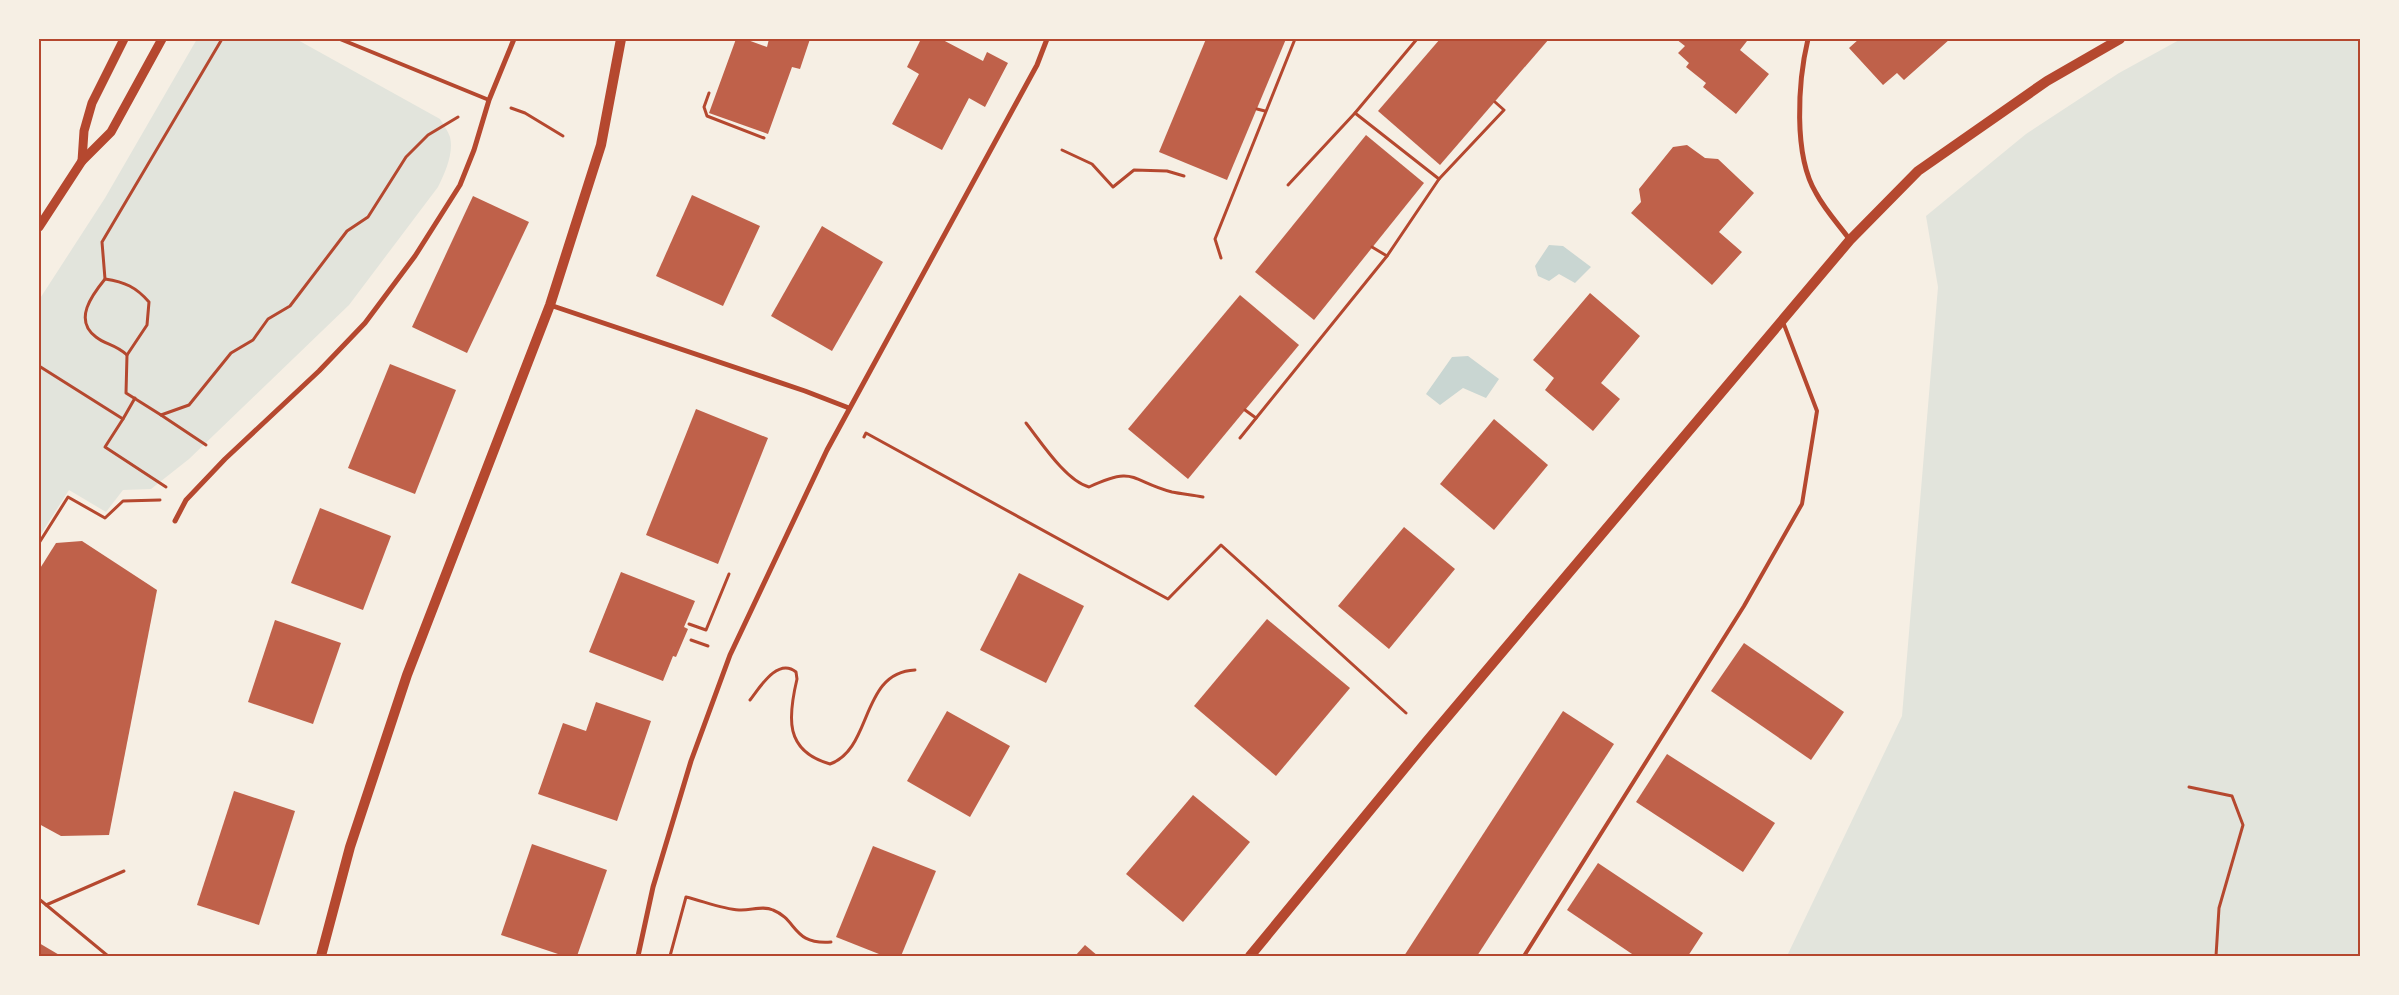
<svg xmlns="http://www.w3.org/2000/svg" width="2399" height="995" viewBox="0 0 2399 995" font-family="Rubik,sans-serif">
<rect width="100%" height="100%" fill="#f6efe4"/>
<g fill="#e2e4dc">
<path d="M197,39H296L440,119C443,124 448,131 450,137C454,153 445,173 438,187L349,305L189,459L151,489L123,490L106,512L69,490L39,537V300L105,198Z"/>
<polygon points="2181,39 2360,39 2360,956 1787,956 1902,716 1938,287 1926,216 2026,134 2119,73"/>
</g>
<g fill="#c9d6d2">
<polygon points="1549,245 1563,246 1591,267 1575,283 1559,274 1549,281 1538,276 1535,266"/>
<polygon points="1468,356 1499,379 1486,398 1463,388 1440,405 1426,394 1452,357"/>
</g>
<g fill="#bf614a">
<polygon points="736,39 745,39 767,47 769,39 810,39 800,69 792,67 768,134 709,113"/>
<polygon points="921,39 941,39 983,61 987,52 1008,63 985,107 969,98 942,150 892,124 919,74 907,67"/>
<polygon points="1206,39 1286,39 1227,180 1159,152"/>
<polygon points="1440,39 1549,39 1440,165 1378,111"/>
<polygon points="1676,39 1746,39 1747,41 1740,50 1769,74 1736,114 1703,87 1706,83 1686,67 1689,63 1678,53 1685,46"/>
<polygon points="1859,39 1950,39 1904,80 1897,73 1883,85 1849,48"/>
<polygon points="1366,135 1424,183 1314,320 1255,272"/>
<polygon points="1687,145 1705,158 1718,159 1754,193 1719,232 1742,252 1712,285 1631,213 1641,202 1639,189 1673,147"/>
<polygon points="692,195 760,226 723,306 656,276"/>
<polygon points="473,196 529,222 467,353 412,327"/>
<polygon points="822,226 883,262 832,351 771,316"/>
<polygon points="1590,293 1640,336 1601,383 1620,399 1593,431 1545,390 1554,378 1533,360"/>
<polygon points="1240,295 1299,345 1188,479 1128,429"/>
<polygon points="390,364 456,390 415,494 348,468"/>
<polygon points="696,409 768,438 718,564 646,535"/>
<polygon points="1494,419 1548,465 1494,530 1440,484"/>
<polygon points="320,508 391,536 363,610 291,583"/>
<polygon points="1404,527 1455,569 1389,649 1338,606"/>
<polygon points="82,541 157,590 109,835 61,836 39,824 39,570 56,543"/>
<polygon points="621,572 695,601 684,627 688,629 676,657 673,656 663,681 589,652"/>
<polygon points="1019,573 1084,606 1046,683 980,650"/>
<polygon points="1267,619 1350,688 1276,776 1194,706"/>
<polygon points="275,620 341,643 313,724 248,702"/>
<polygon points="1744,643 1844,712 1811,760 1711,691"/>
<polygon points="596,702 651,721 617,821 538,794 563,723 586,731"/>
<polygon points="947,711 1010,746 970,817 907,781"/>
<polygon points="1563,711 1614,744 1477,956 1404,956"/>
<polygon points="1667,754 1775,823 1743,872 1636,802"/>
<polygon points="234,791 295,811 259,925 197,905"/>
<polygon points="1193,795 1250,842 1183,922 1126,874"/>
<polygon points="532,844 607,870 577,956 564,956 501,935"/>
<polygon points="873,846 936,871 901,956 884,956 836,937"/>
<polygon points="1598,863 1703,933 1688,956 1635,956 1567,910"/>
<polygon points="39,943 61,956 39,956"/>
<polygon points="1085,945 1098,956 1075,956"/>
</g>
<g fill="none" stroke-linecap="round" stroke-linejoin="round">
<g stroke="#b5482f" stroke-width="3">
<path d="M222,39L102,242L105,279C92,295 73,320 96,337C106,345 115,344 127,355L126,393L161,415L189,405L231,353L253,340L268,319L290,306L347,231L368,217L406,157L428,135L458,117"/>
<polyline points="709,93 704,107 707,116 764,138"/>
<polyline points="511,108 525,113 563,136"/>
<polyline points="1257,109 1265,111"/>
<polyline points="1355,113 1439,179"/>
<polyline points="1062,150 1092,164 1113,187 1134,170 1167,171 1184,176"/>
<polyline points="1288,185 1355,113 1417,39"/>
<polyline points="1387,256 1439,179 1504,110 1495,102"/>
<polyline points="1221,258 1215,239 1295,39"/>
<path d="M105,279C125,282 136,287 149,302L147,325L127,355"/>
<polyline points="39,366 123,419 135,398"/>
<polyline points="1245,410 1256,418"/>
<polyline points="161,415 206,445"/>
<polyline points="123,419 105,447 166,487"/>
<path d="M1026,423C1041,442 1066,481 1089,487C1136,465 1130,481 1172,492C1182,494 1193,495 1203,497"/>
<polyline points="864,437 866,433 1168,599 1221,545 1406,713"/>
<polyline points="1240,438 1387,256 1372,247"/>
<polyline points="39,543 68,497 105,518 123,501 160,500"/>
<polyline points="689,624 706,630 729,574"/>
<polyline points="691,640 708,646"/>
<path d="M750,700C760,687 778,657 796,672L797,679C788,717 784,751 830,764C873,749 860,672 915,670"/>
<polyline points="2189,787 2232,796 2243,825 2219,908 2216,956"/>
<polyline points="39,899 108,956"/>
<polyline points="46,905 124,871"/>
<path d="M670,956L686,897C703,901 722,909 739,910C750,911 763,905 773,910C798,920 792,945 831,942"/>
</g>
<g stroke="#b5482f" stroke-width="4">
<polyline points="340,39 489,100"/>
<polyline points="1524,956 1744,606 1802,504 1817,411 1783,322"/>
</g>
<g stroke="#b5482f" stroke-width="5">
<path d="M1808,39C1798,81 1793,155 1816,193C1825,210 1839,225 1850,240"/>
<polyline points="550,305 805,391 849,408"/>
<polyline points="175,521 186,500 225,459 319,371 365,323 415,256 460,185 474,150 489,100 514,39"/>
<polyline points="638,956 653,887 691,761 730,655 827,450 1037,65 1047,39"/>
</g>
<g stroke="#b5482f" stroke-width="9">
<polyline points="82,161 84,131 92,103 124,39"/>
<polyline points="39,227 82,161 111,132 162,39"/>
</g>
<g stroke="#b5482f" stroke-width="10">
<polyline points="321,956 350,847 407,675 550,305 601,145 621,39"/>
<polyline points="1250,956 1427,741 1850,240 1918,171 2047,81 2120,39"/>
</g>
</g>
<rect width="2399" height="995" fill="none" stroke="#f6efe4" stroke-width="80"/>
<rect x="40" y="40" width="2319" height="915" fill="none" stroke="#b5482f" stroke-width="2"/>
</svg>
